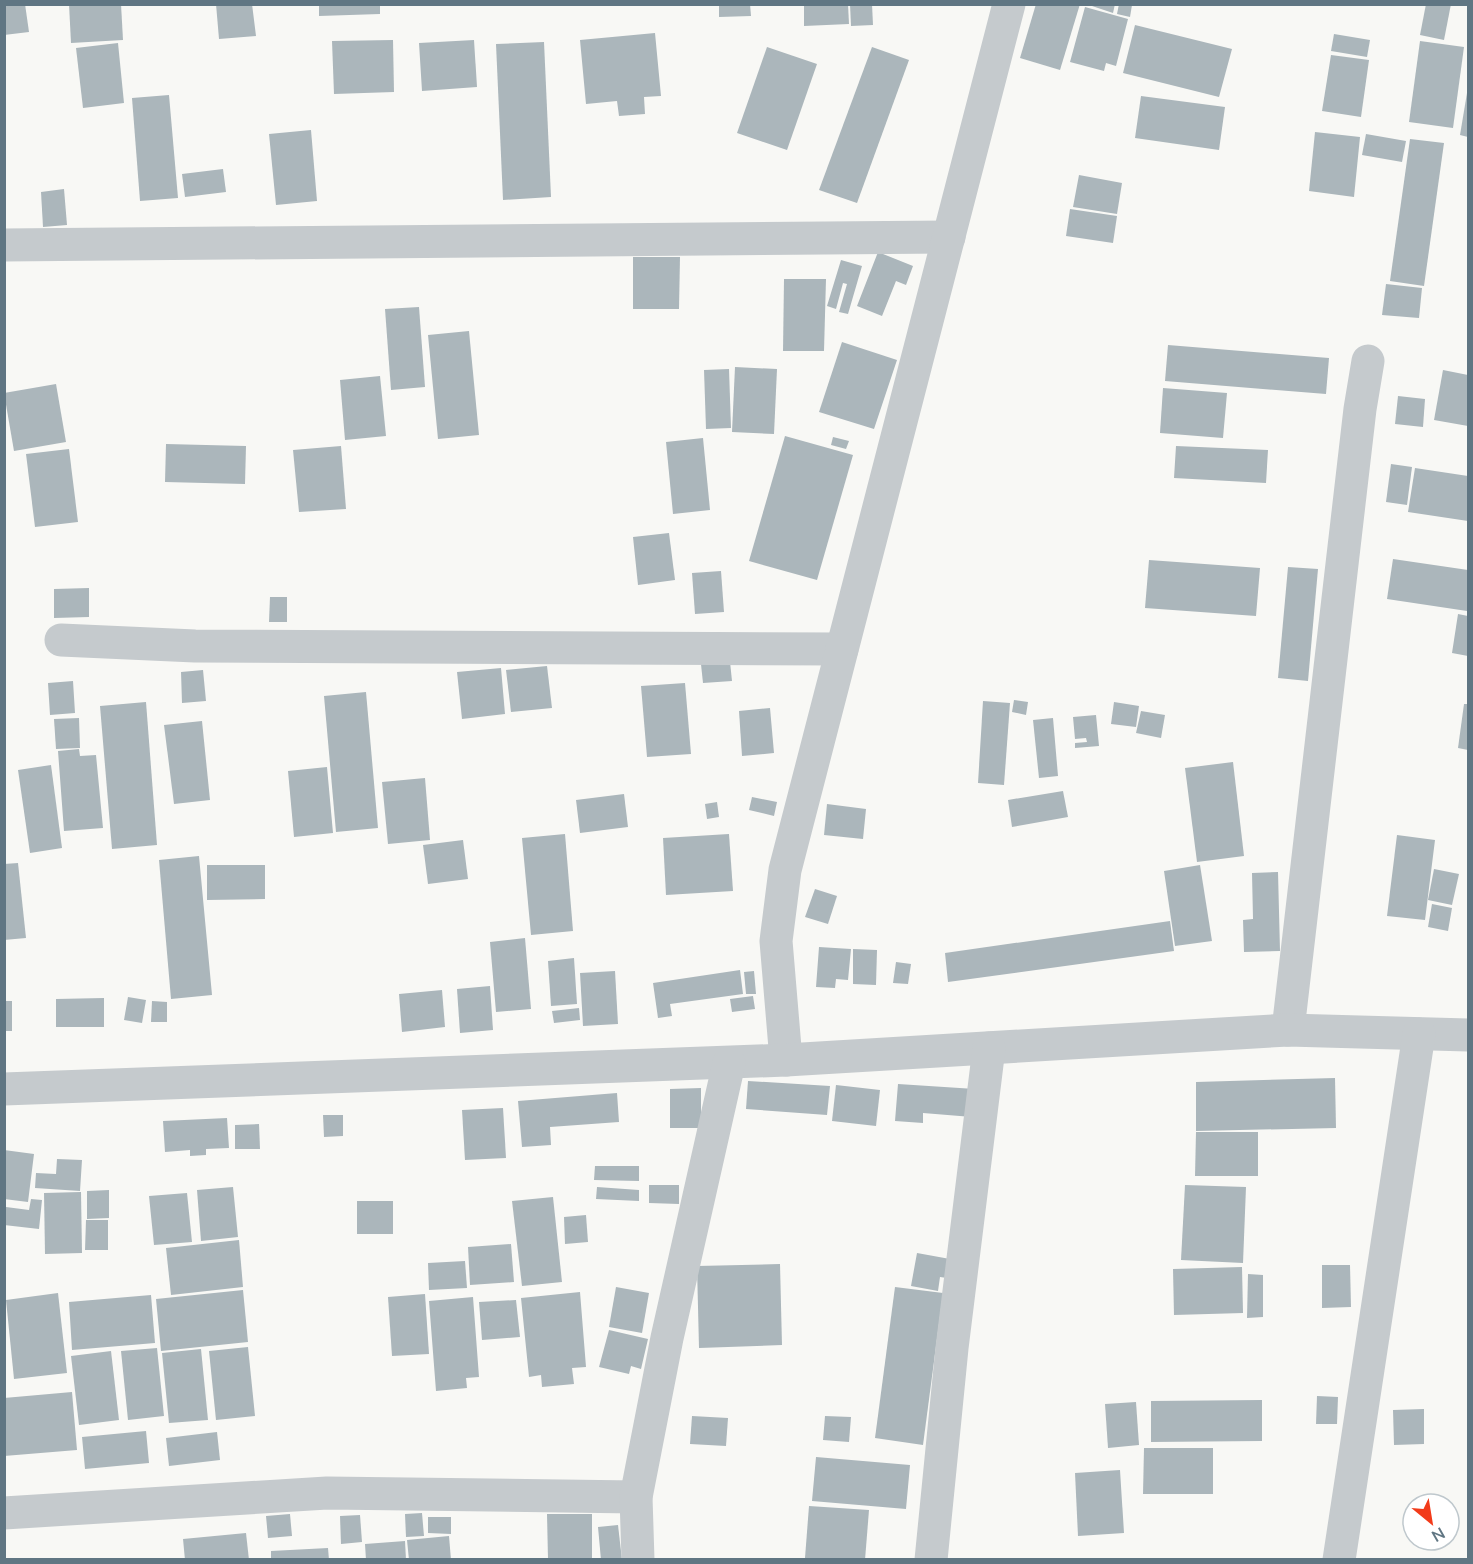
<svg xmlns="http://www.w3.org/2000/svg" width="1473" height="1564" viewBox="0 0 1473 1564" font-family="Mulish,sans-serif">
<rect width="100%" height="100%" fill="#f8f8f5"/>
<g fill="#abb6bb">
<polygon points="4,4 25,4 29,32 4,35"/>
<polygon points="69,4 121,4 123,40 71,43"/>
<polygon points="216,4 252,4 256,36 219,39"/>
<polygon points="319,4 380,4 380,14 319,16"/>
<polygon points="719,4 750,4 751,16 719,17"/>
<polygon points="804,4 848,4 849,24 804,26"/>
<polygon points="850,4 872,4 873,25 851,26"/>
<polygon points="1036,4 1080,4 1060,70 1020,58"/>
<polygon points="1086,4 1115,4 1113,13"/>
<polygon points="1119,4 1132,5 1130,17 1117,14"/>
<polygon points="1426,4 1451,4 1444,40 1420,35"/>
<polygon points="1085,7 1128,19 1116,66 1106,63 1104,71 1070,62"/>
<polygon points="1135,25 1232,49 1219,97 1123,73"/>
<polygon points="655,33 661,96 644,97 645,114 619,116 617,101 586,104 580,40"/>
<polygon points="1334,34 1370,40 1367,57 1331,51"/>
<polygon points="393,40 394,92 334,94 332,41"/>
<polygon points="474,40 477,87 422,91 419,43"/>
<polygon points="1420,41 1464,47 1453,128 1409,122"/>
<polygon points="544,42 551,197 503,200 496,44"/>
<polygon points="118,43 124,103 83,108 76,48"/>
<polygon points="767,47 817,64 787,150 737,133"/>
<polygon points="872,47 909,60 857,203 819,190"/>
<polygon points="1331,55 1369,60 1361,117 1322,111"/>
<polygon points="1467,93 1468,94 1468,137 1460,135"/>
<polygon points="169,95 178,198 140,201 132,98"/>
<polygon points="1141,96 1225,107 1219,150 1135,138"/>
<polygon points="311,130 317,201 276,205 269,134"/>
<polygon points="1315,132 1360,137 1354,197 1309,191"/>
<polygon points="1366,134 1406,141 1402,162 1362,155"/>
<polygon points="1410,139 1444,143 1424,286 1390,281"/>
<polygon points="223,169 226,192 185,197 182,174"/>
<polygon points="1079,175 1122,183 1117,214 1073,207"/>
<polygon points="64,189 67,225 43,227 41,192"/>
<polygon points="1070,209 1117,216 1113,243 1066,236"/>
<polygon points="878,252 913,266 906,285 896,281 882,316 857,306"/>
<polygon points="633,257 680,257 679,309 633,309"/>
<polygon points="841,260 862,266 848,314 839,312 847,284 843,283 836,309 827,306"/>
<polygon points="784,279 826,279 824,351 783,351"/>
<polygon points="1386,284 1422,288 1419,318 1382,315"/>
<polygon points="419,307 425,387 391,390 385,309"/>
<polygon points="469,331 479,435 438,439 428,335"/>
<polygon points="842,342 897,360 874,429 819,412"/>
<polygon points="1168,345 1329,358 1326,394 1165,381"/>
<polygon points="735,367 777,369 774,434 732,432"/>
<polygon points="729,369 731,428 706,429 704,370"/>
<polygon points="1443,370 1468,375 1468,426 1434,420"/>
<polygon points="380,376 386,436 345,440 340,380"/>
<polygon points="56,384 66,442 14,451 4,393"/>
<polygon points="1163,388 1227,393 1223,438 1160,433"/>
<polygon points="1398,396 1425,399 1423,427 1395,424"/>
<polygon points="785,436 853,455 817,580 749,561"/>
<polygon points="833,437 849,441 846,449 831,445"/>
<polygon points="703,438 710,510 673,514 666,442"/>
<polygon points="166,444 246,446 245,484 165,482"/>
<polygon points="341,446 346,509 299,512 293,450"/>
<polygon points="1176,446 1268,450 1266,483 1174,478"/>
<polygon points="69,449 78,522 35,527 26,454"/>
<polygon points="1391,464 1412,467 1407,505 1386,502"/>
<polygon points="1415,468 1468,476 1468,521 1408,512"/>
<polygon points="669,533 675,580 638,585 633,537"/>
<polygon points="1393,559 1468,570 1467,611 1387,599"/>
<polygon points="1149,560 1260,568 1256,616 1145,608"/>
<polygon points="1288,567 1318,569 1308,681 1278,678"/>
<polygon points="721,571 724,612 695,614 692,573"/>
<polygon points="89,588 89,617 54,618 54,589"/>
<polygon points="270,597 287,597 287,622 269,622"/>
<polygon points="1458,614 1468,616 1468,656 1452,653"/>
<polygon points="729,652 732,681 703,683 700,655"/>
<polygon points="547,666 552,708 511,712 506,670"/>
<polygon points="501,668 505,714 462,719 457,672"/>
<polygon points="203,670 206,701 182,703 181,672"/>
<polygon points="73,681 75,713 50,715 48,683"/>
<polygon points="685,683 691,754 647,757 641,686"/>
<polygon points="366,692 378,828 336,832 324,696"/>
<polygon points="1014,700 1028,702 1026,715 1012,712"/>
<polygon points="983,701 1010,703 1004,785 978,783"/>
<polygon points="146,702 157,845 112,849 100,706"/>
<polygon points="1114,702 1139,706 1136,727 1111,724"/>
<polygon points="1464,704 1468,704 1468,750 1458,748"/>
<polygon points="770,708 774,753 742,756 739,711"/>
<polygon points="1141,711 1165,715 1161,738 1136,733"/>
<polygon points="1096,715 1099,746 1075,748 1075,743 1087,742 1086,738 1075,739 1073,717"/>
<polygon points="79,718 80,748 56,749 54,719"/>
<polygon points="1053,718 1058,776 1039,778 1033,720"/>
<polygon points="202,721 210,800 174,804 164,725"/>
<polygon points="79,749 80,756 96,755 103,828 64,831 58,751"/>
<polygon points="1233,762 1244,856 1197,862 1185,768"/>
<polygon points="51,765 62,848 30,853 18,770"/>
<polygon points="327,767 333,833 294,837 288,771"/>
<polygon points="425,778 430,840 388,844 382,782"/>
<polygon points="1063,791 1068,817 1012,827 1008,800"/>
<polygon points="624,794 628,827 580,833 576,800"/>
<polygon points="752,797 777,802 774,816 749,810"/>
<polygon points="717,802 719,817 707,819 705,804"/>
<polygon points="827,804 866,809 863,839 824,835"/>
<polygon points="565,834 573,931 531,935 522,838"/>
<polygon points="729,834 733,891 666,895 663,838"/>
<polygon points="1397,835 1435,840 1425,920 1387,916"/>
<polygon points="463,840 468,879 428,884 423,845"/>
<polygon points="199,856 212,995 171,999 159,860"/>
<polygon points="18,863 26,938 4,940 4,864"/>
<polygon points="207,865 265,865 265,899 207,900"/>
<polygon points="1200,865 1212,941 1175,946 1164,871"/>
<polygon points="1434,869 1459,874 1452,905 1428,900"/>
<polygon points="1278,872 1280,951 1244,952 1243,920 1253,919 1252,873"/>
<polygon points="815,889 837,896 828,924 805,917"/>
<polygon points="1432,904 1452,908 1448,931 1428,927"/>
<polygon points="1170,921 1174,951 948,982 945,953"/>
<polygon points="525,938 531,1009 496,1012 490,942"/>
<polygon points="819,947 851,949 848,980 836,979 835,988 816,987"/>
<polygon points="853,949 877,950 876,985 853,984"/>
<polygon points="574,958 577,1004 551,1006 548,961"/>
<polygon points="896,962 911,964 908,984 893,983"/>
<polygon points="740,970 743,994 670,1004 672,1016 658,1018 653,983"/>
<polygon points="615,971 618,1024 583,1026 580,973"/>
<polygon points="754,971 756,994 746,994 744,972"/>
<polygon points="490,986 493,1030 460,1033 457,989"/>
<polygon points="442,990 445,1027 402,1032 399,994"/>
<polygon points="753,996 755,1009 732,1012 730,999"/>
<polygon points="128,997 146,1000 142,1023 124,1020"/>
<polygon points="104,998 104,1027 56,1027 56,999"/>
<rect x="4" y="1001" width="8" height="30"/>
<polygon points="152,1001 167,1002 167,1022 151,1022"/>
<polygon points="579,1008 580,1020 554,1023 552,1011"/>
<polygon points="1335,1078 1336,1128 1196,1131 1196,1082"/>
<polygon points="748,1081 830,1086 827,1115 746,1109"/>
<polygon points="898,1084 975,1089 972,1117 923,1113 923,1123 895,1121"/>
<polygon points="836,1085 880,1090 876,1126 832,1121"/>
<polygon points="701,1088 701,1128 670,1128 670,1089"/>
<polygon points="617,1093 619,1122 550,1127 551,1145 522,1147 518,1101"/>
<polygon points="503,1108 506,1158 465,1160 462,1110"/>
<polygon points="323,1115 343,1115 343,1136 324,1137"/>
<polygon points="227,1118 229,1148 206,1149 206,1155 190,1156 190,1150 165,1152 163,1121"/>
<polygon points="259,1124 260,1149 235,1149 235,1125"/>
<polygon points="1196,1132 1258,1132 1258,1176 1195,1176"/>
<polygon points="4,1150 34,1154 28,1202 4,1199"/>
<polygon points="57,1159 82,1160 80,1191 35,1188 36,1173 56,1174"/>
<polygon points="595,1166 639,1166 639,1181 594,1180"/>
<polygon points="649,1185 679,1185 679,1204 649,1203"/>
<polygon points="1185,1185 1246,1187 1243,1263 1181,1260"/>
<polygon points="233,1187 238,1237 201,1241 197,1190"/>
<polygon points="597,1187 639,1190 639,1201 596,1199"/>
<polygon points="109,1190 109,1218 87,1219 87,1191"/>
<polygon points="81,1192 82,1253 45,1254 44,1193"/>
<polygon points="187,1193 192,1242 154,1245 149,1196"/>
<polygon points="553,1197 562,1282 522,1286 512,1201"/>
<polygon points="31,1199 42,1200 39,1229 4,1225 6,1207 29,1210"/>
<rect x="357" y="1201" width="36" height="33"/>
<polygon points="586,1215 588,1242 565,1244 564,1217"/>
<polygon points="86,1220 108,1220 108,1250 85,1250"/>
<polygon points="239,1240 243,1287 171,1295 166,1248"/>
<polygon points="511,1244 514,1282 470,1285 468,1247"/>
<polygon points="917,1253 950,1259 947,1278 940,1277 938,1291 911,1286"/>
<polygon points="465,1261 467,1288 429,1290 428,1263"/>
<polygon points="780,1264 782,1345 699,1348 697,1266"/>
<polygon points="1322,1265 1350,1265 1351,1307 1322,1308"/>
<polygon points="1242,1267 1243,1313 1174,1315 1173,1269"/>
<polygon points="1248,1274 1263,1275 1263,1317 1247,1318"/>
<polygon points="616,1287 649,1293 642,1333 609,1327"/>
<polygon points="895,1287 943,1293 923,1445 875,1438"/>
<polygon points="243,1290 248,1342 161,1351 156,1299"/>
<polygon points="580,1292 586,1367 572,1368 574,1384 542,1387 541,1375 529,1377 521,1298"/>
<polygon points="58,1293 67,1373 14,1379 6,1300"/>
<polygon points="425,1294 429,1354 392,1356 388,1297"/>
<polygon points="151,1295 155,1343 72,1350 69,1302"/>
<polygon points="473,1297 479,1377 466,1378 467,1388 436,1391 429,1301"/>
<polygon points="516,1300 520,1337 482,1340 479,1302"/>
<polygon points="609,1330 648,1339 641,1369 631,1366 629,1374 599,1367"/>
<polygon points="248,1347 255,1416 216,1420 209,1351"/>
<polygon points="157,1348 164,1416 128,1420 121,1351"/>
<polygon points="201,1349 208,1420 169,1423 162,1353"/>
<polygon points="111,1351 119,1420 79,1425 71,1356"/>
<polygon points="72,1392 77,1450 4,1456 4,1398"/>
<polygon points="1317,1396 1338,1397 1337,1424 1316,1424"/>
<polygon points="1262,1400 1262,1441 1151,1442 1151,1401"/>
<polygon points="1136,1402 1139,1445 1108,1448 1105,1404"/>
<polygon points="1424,1409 1424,1444 1394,1445 1393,1410"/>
<polygon points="692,1416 728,1418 726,1446 690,1444"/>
<polygon points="825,1416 851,1417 849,1442 823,1440"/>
<polygon points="146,1431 149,1463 85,1469 82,1437"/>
<polygon points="217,1432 220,1460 169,1466 166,1438"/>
<polygon points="1144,1448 1213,1448 1213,1494 1143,1494"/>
<polygon points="816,1457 910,1465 906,1509 812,1501"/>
<polygon points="1120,1470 1124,1533 1078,1536 1075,1473"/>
<polygon points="809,1506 869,1510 865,1560 805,1558"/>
<polygon points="422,1513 424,1536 406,1537 405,1514"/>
<polygon points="290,1514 292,1536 268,1538 266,1516"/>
<polygon points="547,1514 592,1514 592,1559 548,1559"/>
<polygon points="360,1515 362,1542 341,1544 340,1516"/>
<polygon points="428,1517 451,1517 451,1534 428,1533"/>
<polygon points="618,1525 622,1560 601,1560 598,1527"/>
<polygon points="246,1533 249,1560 185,1560 183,1539"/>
<polygon points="449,1536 451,1560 409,1560 407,1540"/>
<polygon points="405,1541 406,1560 366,1560 365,1544"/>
<polygon points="328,1548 329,1560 271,1560 271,1551"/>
</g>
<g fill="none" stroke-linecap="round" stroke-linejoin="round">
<g stroke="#c5cacd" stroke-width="33">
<polyline points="4,245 949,237"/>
<polyline points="61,640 195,646 842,649"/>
<polyline points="1288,1030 1360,409 1368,361"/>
<polyline points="786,1060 776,941 785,870 1009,4"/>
<polyline points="4,1089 786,1060 1288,1030 1468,1035"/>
<polyline points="4,1513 327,1493 636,1497"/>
<polyline points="638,1560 636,1497 667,1338 729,1063"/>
<polyline points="931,1560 952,1348 989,1048"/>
<polyline points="1339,1560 1419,1034"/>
</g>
</g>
<rect width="1473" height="1564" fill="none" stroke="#607683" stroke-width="12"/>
<g transform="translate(1431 1522) rotate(150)"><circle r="28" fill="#ffffff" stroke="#bfc8cd" stroke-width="1.5"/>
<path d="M0-4.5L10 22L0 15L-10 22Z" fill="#f23b1a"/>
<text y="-9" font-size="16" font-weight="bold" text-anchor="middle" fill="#607683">N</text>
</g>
</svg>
